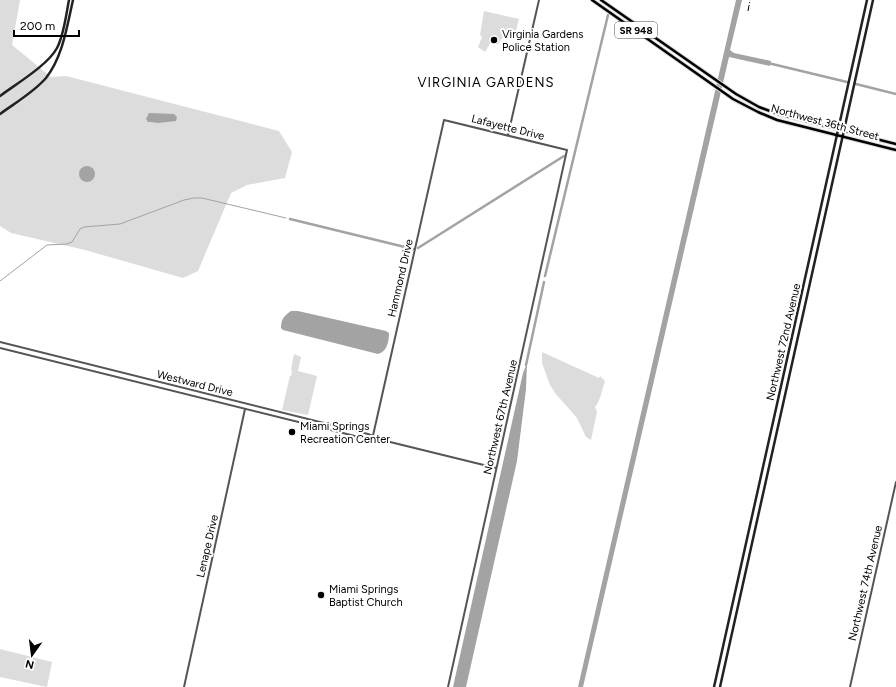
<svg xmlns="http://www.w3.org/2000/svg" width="896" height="687" viewBox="0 0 896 687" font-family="Figtree,sans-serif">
<rect width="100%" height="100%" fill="#fff"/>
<g fill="#dcdcdc">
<polygon points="0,0 20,0 12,45 51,77 66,76 279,131 292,152 285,178 247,185 231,193 198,271 183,278 85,250 11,233 0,226"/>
<polygon points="484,11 519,19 515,34 505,34 498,44 491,42 485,52 478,47 482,37 480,35"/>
<path d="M542,352L599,378L600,376L605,381C602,389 601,400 595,407L597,412L591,440L586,437L577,418L555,393L550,385L542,363Z"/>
<polygon points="294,354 301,357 298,371 317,376 308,415 282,410 290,376 291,376 292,370 291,369"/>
<polygon points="0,649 52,662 47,687 0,677"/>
</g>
<g fill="#a3a3a3">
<polygon points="736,0 742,0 730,50 734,53 771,61 770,66 729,57 583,687 578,687"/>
<polygon points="149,113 174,114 177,117 176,121 158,123 150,122 148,122 146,119"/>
<circle cx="87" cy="174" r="8"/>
<path d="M291,311H298L386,331L389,333C389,341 387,352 378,354L283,330L281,328C281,319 284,316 291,311Z"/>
<polygon points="527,363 526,389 517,461 466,687 453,687 523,373"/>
</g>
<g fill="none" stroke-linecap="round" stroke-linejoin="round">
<polyline stroke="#a3a3a3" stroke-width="1" points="0,281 47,245 67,244 72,242 80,229 84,227 120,224 184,200 194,198 202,198 286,218"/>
<g stroke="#a3a3a3" stroke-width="2.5">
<polyline points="768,63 847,82"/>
<polyline points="856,84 896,94"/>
<polyline points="290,219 413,249"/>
<polyline points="418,248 564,156"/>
<polyline points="545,276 608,15"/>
<polyline points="526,365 544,282"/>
</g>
<g stroke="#dbdbdb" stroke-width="4.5">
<g id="primary">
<polyline points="592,0 733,99 758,112 777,120 896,150"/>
<polyline points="601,0 736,94 759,107 778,114 896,144"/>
</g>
</g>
<g stroke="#555" stroke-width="2">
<polyline points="508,135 539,0"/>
<polyline points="0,342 368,434 383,440"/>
<polyline points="0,348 367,439 386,441 496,468"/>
<polyline points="372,440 444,120 567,150 448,687"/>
<polyline points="184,687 245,409"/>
<polyline points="850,687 896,482"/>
</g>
<g stroke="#222" stroke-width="2.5">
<path d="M0,96C16,84 48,65 57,48C64,35 66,15 69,0"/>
<path d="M0,114C15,103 34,92 46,78C63,56 67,26 73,0"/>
<polyline points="714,687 867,0"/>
<polyline points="720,687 873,0"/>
</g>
<use href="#primary" stroke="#000" stroke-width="2.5"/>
<polyline stroke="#000" stroke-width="1" stroke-dasharray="6 2 1 2" stroke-linecap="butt" points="748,11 750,0"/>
</g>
<g fill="#000" stroke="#fff" stroke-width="1.5">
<circle cx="494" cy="40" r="4"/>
<circle cx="292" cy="432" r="4"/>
<circle cx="321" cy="595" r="4"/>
</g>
<g text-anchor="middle" stroke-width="4" stroke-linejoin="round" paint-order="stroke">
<rect fill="#fff" stroke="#4c4c4c" stroke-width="1" x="615" y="22" width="42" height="16" rx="3"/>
<g font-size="10" font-weight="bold" fill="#000">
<text x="636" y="34">SR 948</text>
</g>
<g font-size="11" fill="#000" stroke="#fff" text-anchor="start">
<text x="502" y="38">Virginia Gardens<tspan x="502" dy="13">Police Station</tspan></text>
<text x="300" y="430">Miami Springs<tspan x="300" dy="13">Recreation Center</tspan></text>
<text x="329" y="593">Miami Springs<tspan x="329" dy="13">Baptist Church</tspan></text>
</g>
<g font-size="11" fill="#000" stroke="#fff">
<text transform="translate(825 122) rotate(15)" y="4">Northwest 36th Street</text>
<text transform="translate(508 127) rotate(14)" y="4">Lafayette Drive</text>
<text transform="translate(400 278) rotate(-77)" y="4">Hammond Drive</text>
<text transform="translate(783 342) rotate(-77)" y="4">Northwest 72nd Avenue</text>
<text transform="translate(195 383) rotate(14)" y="4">Westward Drive</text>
<text transform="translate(500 417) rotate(-77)" y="4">Northwest 67th Avenue</text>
<text transform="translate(207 546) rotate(-77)" y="4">Lenape Drive</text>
<text transform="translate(865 583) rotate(-77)" y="4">Northwest 74th Avenue</text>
</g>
<g font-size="13" letter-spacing="1" fill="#000" stroke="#fff">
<text x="486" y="87">VIRGINIA GARDENS</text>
</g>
</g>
<g transform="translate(32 655) rotate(194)" stroke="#ffffff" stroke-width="3" paint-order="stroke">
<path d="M0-3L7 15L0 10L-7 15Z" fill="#000000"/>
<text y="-6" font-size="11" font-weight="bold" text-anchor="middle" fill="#000000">N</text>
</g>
<path d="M14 30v6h65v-6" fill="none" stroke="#000000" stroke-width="2"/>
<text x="20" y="30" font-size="12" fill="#000000" stroke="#ffffff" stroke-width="3" paint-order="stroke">200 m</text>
</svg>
